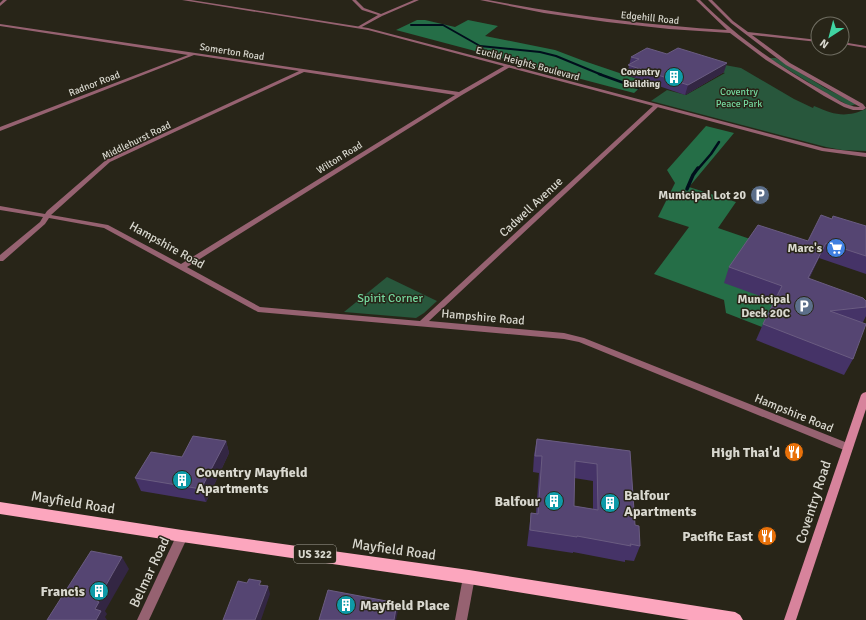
<svg xmlns="http://www.w3.org/2000/svg" width="866" height="620" viewBox="0 0 866 620" font-family="Signika,sans-serif">
<rect width="100%" height="100%" fill="#282518"/>
<g fill="#28573c">
<polygon points="769,58 776,58 825,88 857,104 850,106 831,96"/>
<path d="M696,63H714L741,68L794,99L813,108L814,106C835,115 845,118 866,109V151L842,150L826,147L651,101L667,90L686,95L725,73Z"/>
<polygon points="387,277 437,301 424,313 416,318 344,312"/>
</g>
<g fill="#256e47">
<polygon points="417,20 425,20 455,27 468,20 498,26 485,36 555,50 584,61 646,82 634,93 396,30"/>
<polygon points="706,126 734,133 689,187 736,202 718,228 753,240 775,302 762,327 726,313 724,300 654,274 689,227 658,217 675,183 667,170"/>
</g>
<g fill="none" stroke-linecap="round" stroke-linejoin="round">
<polyline stroke="#000e1c" stroke-width="2" points="411,25 443,25 480,46 540,52 556,56 602,75"/>
<g stroke="#000e1c" stroke-width="2.5">
<polyline points="599,74 638,88"/>
<polyline points="698,169 711,154 719,142"/>
</g>
<polyline stroke="#000e1c" stroke-width="3.5" points="687,189 693,175 698,168"/>
<g fill="#966271" fill-rule="evenodd">
<polygon points="352,0 356,0 364,8 381,14 414,0 419,0 382,16 360,28 358,27 359,26 378,15 362,10"/>
<path d="M480,0H488C567,15 647,25 727,30L696,0H700C737,37 778,66 823,91C834,97 848,108 860,107L786,65L731,23L708,0H712L733,21L748,32L818,40V42L752,35L790,63L863,104L866,108L863,110H853L844,107L824,96L766,60L730,33L669,29L607,22L544,13Z"/>
<path d="M0,24L459,92L506,65H510V67L462,95L187,267L260,307L420,321L654,105H658V107L429,321L564,333L584,338L850,444L852,447L850,450L847,451L844,450L579,342L564,339L258,312L104,228L49,218L45,224L3,261H0V255L40,222L43,217L0,210V206L45,214L47,211L106,160L299,71L194,55L0,131V127L188,55L0,26ZM304,72L455,95L181,264L108,225L51,215L110,162Z"/>
<polygon points="842,42 866,46 866,48 842,44"/>
<polygon points="182,531 186,532 188,536 149,620 137,620 178,532"/>
<polygon points="469,572 473,573 475,577 467,620 455,620 463,577 465,573"/>
</g>
<g fill="#966271" fill-rule="evenodd">
<polygon points="3,0 7,0 0,6 0,3"/>
<polygon points="182,0 191,0 368,28 824,148 866,153 866,157 822,151 368,30"/>
</g>
<polygon fill="#d7839c" fill-rule="evenodd" points="866,392 866,409 796,620 784,620 861,395 863,393"/>
<polygon fill="#fca6be" fill-rule="evenodd" points="0,502 182,530 469,570 735,612 740,615 743,620 689,620 469,584 182,542 0,514"/>
</g>
<g fill="#453367" fill-rule="evenodd">
<polygon points="631,57 724,72 685,95 627,75"/>
<polygon points="832,219 866,226 866,274 819,258 809,279 866,301 866,316 863,322 861,322 853,359 844,375 756,340 763,324 774,301 724,283 729,267 808,241"/>
<path d="M537,439L630,451L635,525L640,546L634,561L625,560V562L573,552V553L527,546L529,529L531,513H536L539,473L533,472L534,455ZM574,478L593,481V509L574,506Z"/>
<polygon points="226,441 229,453 206,502 141,491 135,478 182,457"/>
</g>
<g fill="#332643">
<polygon points="727,63 724,72 685,95 688,85"/>
<polygon points="826,243 819,258 801,294 808,278"/>
<polygon points="226,441 229,453 206,502 201,489"/>
<polygon points="122,557 129,569 105,611 107,614 105,617 107,620 96,620 95,609 97,601"/>
<polygon points="268,586 270,594 261,620 255,620"/>
<polygon points="397,603 398,611 396,620 394,620"/>
</g>
<g fill="#554572" stroke="#6a5c81" fill-rule="evenodd">
<polygon points="647,48 667,54 678,48 727,63 688,85 628,65 639,59 631,57"/>
<polygon points="821,215 832,219 833,216 866,226 866,256 826,243 808,278 863,298 866,301 866,307 830,311 866,324 853,359 763,324 782,286 729,267 758,225 808,241"/>
<polygon points="193,436 226,441 201,489 135,478 151,452 182,457"/>
<path d="M537,439L630,451L635,525L639,526L640,546L630,544L631,546L577,536V537L530,530L531,513L538,514L542,456H535ZM575,461L597,464L598,510L574,506Z"/>
<polygon points="91,551 122,557 97,601 99,602 95,609 101,611 96,620 47,620"/>
<polygon points="249,579 261,581 259,585 268,586 255,620 223,620 238,581 247,583"/>
<polygon points="328,590 397,603 394,620 319,620"/>
</g>
<defs>
<g id="building-disc" transform="scale(1)"><circle r="9.5" fill="#0f9aa8" stroke="#282518"/><path d="M-4-6H4V6H1V3H-1V6H-4ZM-2.5-4.3h1.7v1.8h-1.7ZM.8-4.3h1.7v1.8H.8ZM-2.5-1h1.7V.8h-1.7ZM.8-1h1.7V.8H.8Z" fill="#fff"/></g>
<g id="parking-disc" transform="scale(1)"><circle r="9.5" fill="#5c6f8a" stroke="#282518"/><path d="M-3.5-5.5H1a3.5 3.5 0 0 1 0 7H-1V5.5H-3.5ZM-1-3.4V-.6H.8a1.4 1.4 0 0 0 0-2.8Z" fill="#fff"/></g>
<g id="supermarket-disc" transform="scale(1)"><circle r="9.5" fill="#3f7fe0" stroke="#282518"/><path d="M-6-5.5h2.5l.6 2H6L4.5 2H-2.5L-4.4-4H-6ZM-1.5 3.2a1.3 1.3 0 1 0 .1 0ZM3 3.2a1.3 1.3 0 1 0 .1 0Z" fill="#fff"/></g>
<g id="restaurant-disc" transform="scale(1)"><circle r="9.5" fill="#e8710a" stroke="#282518"/><path d="M-5-6h1v4h1v-4h1v4h1v-4h1v5L-1.5 .5V6h-2V.5L-5-1ZM5-6V6H3V1.5H1.5Q1.5-4 5-6Z" fill="#fff"/></g>
</defs>
<g fill-rule="evenodd">
<use href="#building-disc" x="674" y="77"/>
<use href="#parking-disc" x="760" y="195"/>
<use href="#supermarket-disc" x="836" y="248"/>
<use href="#parking-disc" x="804" y="306"/>
<use href="#restaurant-disc" x="794" y="452"/>
<use href="#building-disc" x="182" y="480"/>
<use href="#building-disc" x="554" y="501"/>
<use href="#building-disc" x="610" y="503"/>
<use href="#restaurant-disc" x="767" y="536"/>
<use href="#building-disc" x="99" y="591"/>
<use href="#building-disc" x="346" y="605"/>
</g>
<g text-anchor="middle" stroke-width="3" stroke-linejoin="round" paint-order="stroke">
<g font-size="10" fill="#d9d8cf" stroke="#282518">
<text transform="translate(650 17) rotate(6)" y="4">Edgehill Road</text>
<text transform="translate(232 51) rotate(9)" y="4">Somerton Road</text>
<text transform="translate(528 63) rotate(15)" y="4">Euclid Heights Boulevard</text>
<text transform="translate(94 83) rotate(-21)" y="4">Radnor Road</text>
<text transform="translate(136 140) rotate(-26)" y="4">Middlehurst Road</text>
<text transform="translate(339 157) rotate(-32)" y="4">Wilton Road</text>
</g>
<g font-size="10" font-weight="bold" fill="#d9d8cf" stroke="#282518" text-anchor="end">
<text x="660" y="75">Coventry<tspan x="660" dy="12">Building</tspan></text>
</g>
<g font-size="10" fill="#74d79d" stroke="#282518">
<text x="739" y="95">Coventry<tspan x="739" dy="12">Peace Park</tspan></text>
</g>
<rect fill="#282518" stroke="#a4a298" stroke-width="1" x="294" y="545" width="42" height="18" rx="3"/>
<g font-size="11" font-weight="bold" fill="#d9d8cf">
<text x="315" y="558">US 322</text>
</g>
<g font-size="12" font-weight="bold" fill="#d9d8cf" stroke="#282518" text-anchor="end">
<text x="746" y="199">Municipal Lot 20</text>
<text x="822" y="252">Marc's</text>
<text x="790" y="303">Municipal<tspan x="790" dy="14">Deck 20C</tspan></text>
</g>
<g font-size="12" fill="#d9d8cf" stroke="#282518">
<text transform="translate(531 207) rotate(-43)" y="4">Cadwell Avenue</text>
<text transform="translate(167 245) rotate(29)" y="4">Hampshire Road</text>
<text transform="translate(483 317) rotate(5)" y="4">Hampshire Road</text>
<text transform="translate(794 413) rotate(22)" y="4">Hampshire Road</text>
</g>
<g font-size="12" fill="#74d79d" stroke="#282518">
<text x="390" y="302">Spirit Corner</text>
</g>
<g font-size="14" font-weight="bold" fill="#d9d8cf" stroke="#282518" text-anchor="end">
<text x="780" y="457">High Thai'd</text>
<text x="196" y="477" text-anchor="start">Coventry Mayfield<tspan x="196" dy="16">Apartments</tspan></text>
<text x="624" y="500" text-anchor="start">Balfour<tspan x="624" dy="16">Apartments</tspan></text>
<text x="540" y="506">Balfour</text>
<text x="753" y="541">Pacific East</text>
<text x="85" y="596">Francis</text>
<text x="360" y="610" text-anchor="start">Mayfield Place</text>
</g>
<g font-size="14" fill="#d9d8cf" stroke="#282518">
<text transform="translate(73 502) rotate(9)" y="5">Mayfield Road</text>
<text transform="translate(813 502) rotate(-72)" y="5">Coventry Road</text>
<text transform="translate(394 549) rotate(8)" y="5">Mayfield Road</text>
<text transform="translate(149 572) rotate(-65)" y="5">Belmar Road</text>
</g>
</g>
<g transform="translate(830 36) rotate(216)"><circle r="19" fill="#282518" stroke="#6f6d61"/>
<path d="M0-3L7 15L0 10L-7 15Z" fill="#40d4a2"/>
<text y="-6" font-size="11" font-weight="bold" text-anchor="middle" fill="#d9d8cf">N</text>
</g>
</svg>
